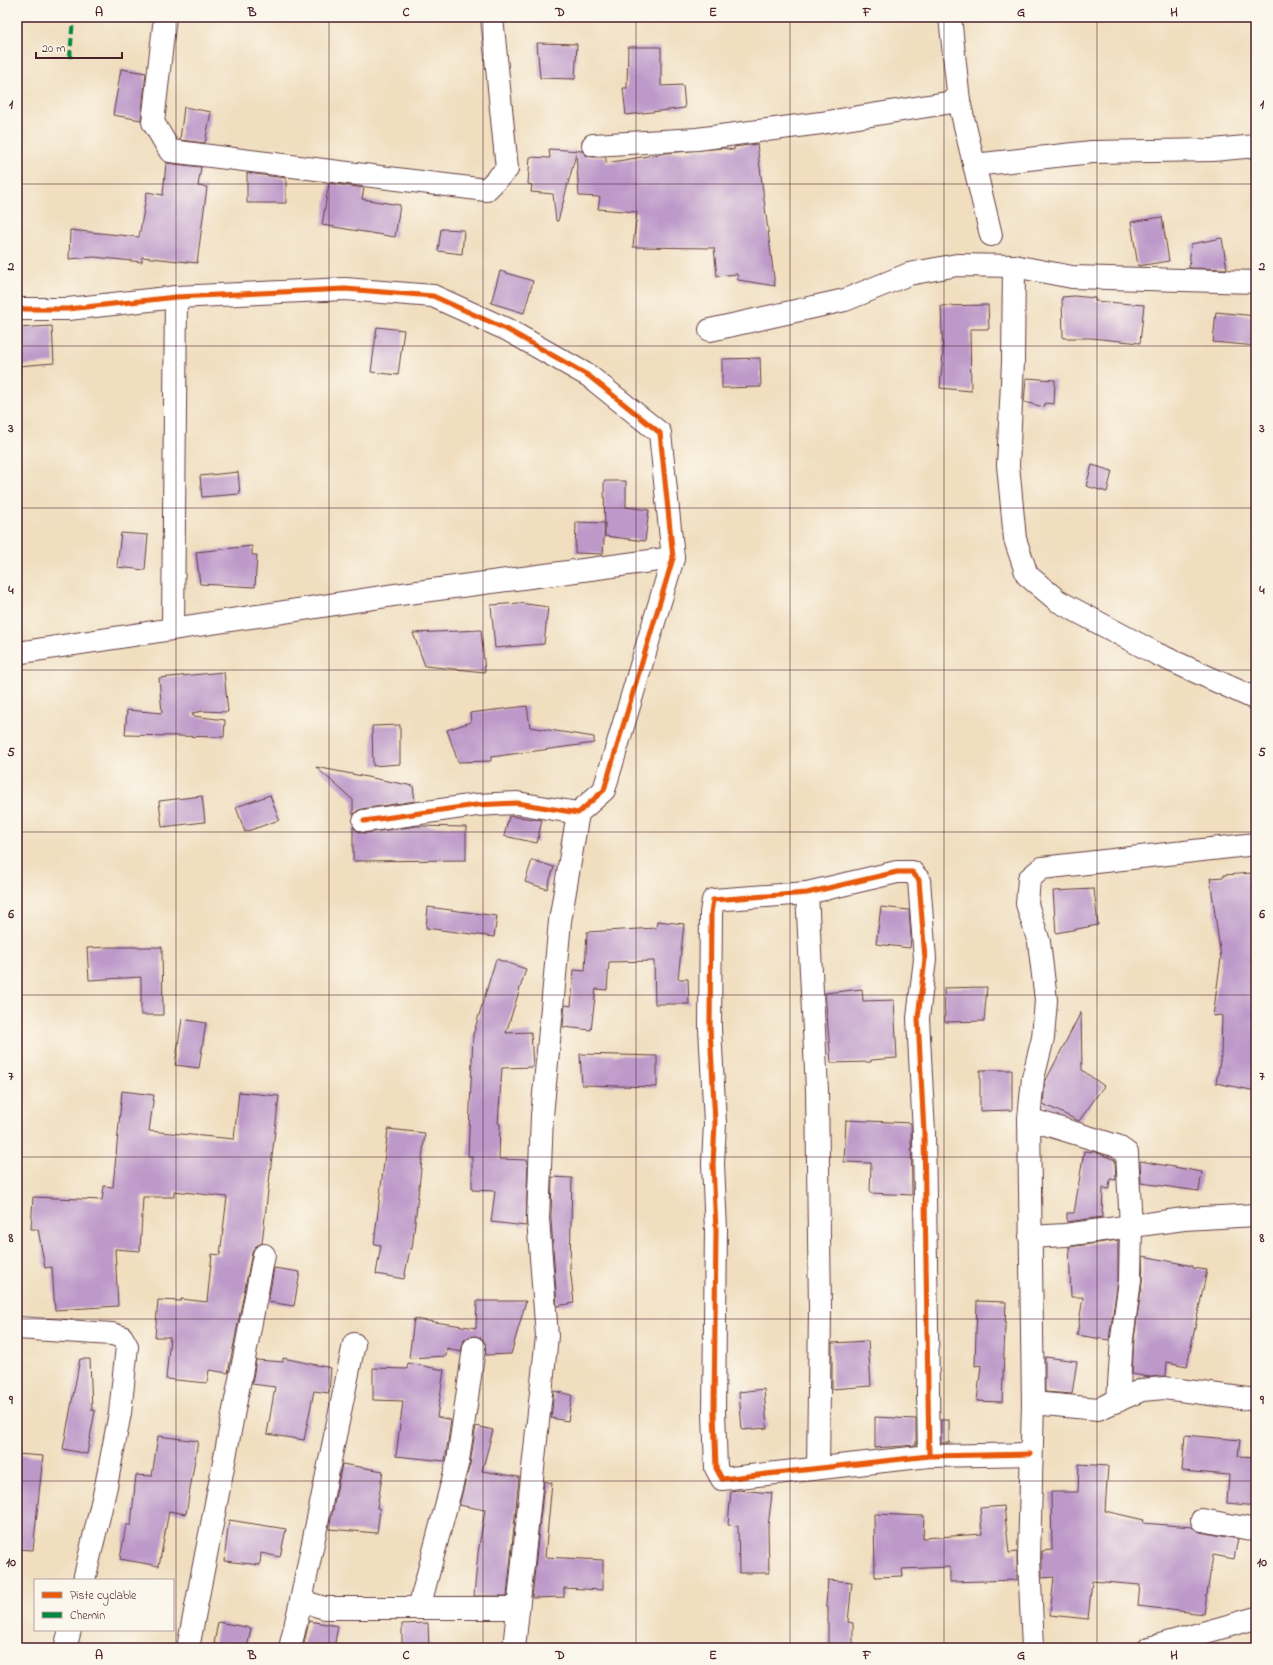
<svg xmlns="http://www.w3.org/2000/svg" width="1273" height="1665" viewBox="0 0 1273 1665" font-family="'Indie Flower',sans-serif">
<rect width="100%" height="100%" fill="#fbf7ec"/>
<filter id="ink" filterUnits="userSpaceOnUse"><feTurbulence type="fractalNoise" baseFrequency=".025" numOctaves="2"/><feDisplacementMap in="SourceGraphic" scale="8" xChannelSelector="R" yChannelSelector="G"/><feConvolveMatrix kernelMatrix="1 2 1 2 8 2 1 2 1" color-interpolation-filters="sRGB"/></filter>
<filter id="wash" filterUnits="userSpaceOnUse"><feTurbulence type="fractalNoise" baseFrequency=".012" numOctaves="4" result="noise"/><feDisplacementMap in="SourceGraphic" scale="16" xChannelSelector="R" yChannelSelector="G"/><feGaussianBlur stdDeviation="0.9" result="paint"/><feColorMatrix in="noise" values="0 0 0 0 0 0 0 0 0 0 0 0 0 0 0 0 0 1.4 0 .05"/><feComposite in="paint" operator="in"/></filter>
<g filter="url(#wash)">
<rect width="100%" height="100%" fill="#f0debf"/>
<g id="blocks">
<g fill="#bd99c9">
<polygon points="537,43 577,44 575,79 540,78"/>
<polygon points="628,47 661,47 661,86 683,85 685,108 626,115 623,88 627,88"/>
<polygon points="121,69 146,73 141,120 113,115"/>
<polygon points="184,107 211,112 205,143 180,140"/>
<polygon points="757,144 775,286 738,280 737,274 717,276 714,248 633,247 637,212 598,209 600,197 579,196 576,154 558,221 556,221 553,194 531,192 532,185 528,184 530,157 550,158 549,149 582,151 587,156 593,157 606,157 606,163 666,153 723,148 734,150 734,147"/>
<polygon points="166,163 201,167 198,186 207,187 197,263 142,257 142,262 94,257 69,259 70,230 139,237 147,192 163,195"/>
<polygon points="247,173 286,178 286,203 247,203"/>
<polygon points="329,183 364,188 362,199 400,205 395,237 322,225"/>
<polygon points="1162,217 1169,261 1138,266 1131,222"/>
<polygon points="441,229 464,230 462,254 438,251"/>
<polygon points="1222,238 1227,269 1189,268 1191,244"/>
<polygon points="500,271 533,281 524,313 491,303"/>
<polygon points="1074,296 1095,298 1095,301 1144,305 1140,343 1091,338 1063,338 1062,297"/>
<polygon points="988,305 989,329 970,329 971,391 940,388 943,354 941,306"/>
<polygon points="1216,312 1256,316 1256,346 1213,342"/>
<polygon points="52,326 54,363 18,366 17,328"/>
<polygon points="377,327 404,330 398,375 371,372"/>
<polygon points="760,358 761,387 722,388 722,359"/>
<polygon points="1026,378 1055,380 1054,404 1045,403 1044,407 1024,402"/>
<polygon points="1092,465 1112,471 1107,492 1086,486"/>
<polygon points="238,472 240,494 202,497 200,476"/>
<polygon points="604,481 626,481 626,507 649,510 645,541 605,536"/>
<polygon points="576,522 605,523 603,554 575,553"/>
<polygon points="121,533 148,535 145,570 117,567"/>
<polygon points="252,546 252,555 257,555 255,587 200,584 196,552"/>
<polygon points="520,603 548,607 544,644 495,648 491,605"/>
<polygon points="481,630 485,672 425,666 413,633"/>
<polygon points="224,672 228,712 203,711 192,713 193,716 225,720 224,737 125,735 127,710 162,713 159,678"/>
<polygon points="527,706 530,727 594,737 594,743 491,757 491,761 458,762 447,730 471,722 470,713"/>
<polygon points="400,725 400,764 373,766 372,726"/>
<polygon points="316,767 413,786 415,801 362,809 357,811 353,815 353,800"/>
<polygon points="270,795 279,820 245,832 236,807"/>
<polygon points="202,796 205,822 162,827 159,801"/>
<polygon points="509,816 542,820 537,843 504,836"/>
<polygon points="417,826 466,827 466,860 353,861 353,827 359,832 365,833"/>
<polygon points="532,860 554,867 547,889 525,882"/>
<polygon points="1253,873 1256,939 1256,1091 1216,1083 1221,1056 1222,1015 1213,1016 1221,958 1210,878 1224,877 1224,875"/>
<polygon points="1094,889 1098,925 1056,933 1053,891"/>
<polygon points="428,907 497,916 494,937 426,928"/>
<polygon points="881,907 909,910 911,937 910,948 876,944"/>
<polygon points="657,921 684,924 678,979 688,979 689,1004 655,1004 654,961 609,962 607,990 596,989 591,1030 563,1027 565,1005 571,1006 574,970 585,971 587,932 656,928"/>
<polygon points="111,947 162,947 163,1015 141,1015 141,977 89,980 87,948"/>
<polygon points="496,959 526,969 506,1033 531,1032 533,1067 502,1068 498,1123 500,1124 499,1159 528,1160 526,1226 491,1222 495,1191 472,1190 472,1156 468,1156 473,1035"/>
<polygon points="987,987 984,1021 945,1022 944,988"/>
<polygon points="862,989 863,1001 894,1000 897,1058 871,1060 871,1062 831,1063 825,993"/>
<polygon points="1081,1012 1082,1070 1104,1086 1079,1121 1043,1104 1045,1082"/>
<polygon points="182,1019 206,1023 199,1068 175,1065"/>
<polygon points="580,1054 657,1056 657,1087 582,1085"/>
<polygon points="980,1070 1012,1070 1012,1110 980,1111"/>
<polygon points="122,1091 154,1095 149,1131 234,1139 239,1092 279,1096 262,1243 255,1247 252,1253 228,1373 209,1370 207,1383 166,1379 170,1337 155,1337 158,1300 181,1301 181,1299 207,1302 212,1254 220,1255 227,1197 174,1191 174,1197 143,1197 140,1251 115,1249 118,1306 55,1310 52,1267 45,1268 38,1229 31,1229 33,1197 102,1200 104,1186 113,1187"/>
<polygon points="846,1120 911,1123 912,1195 870,1193 871,1163 844,1162"/>
<polygon points="388,1129 425,1133 412,1249 410,1249 404,1279 376,1274 381,1245 374,1244"/>
<polygon points="1084,1151 1095,1152 1115,1160 1116,1180 1110,1179 1109,1189 1103,1188 1102,1217 1067,1222 1067,1213 1074,1213"/>
<polygon points="1140,1161 1202,1172 1199,1191 1141,1183"/>
<polygon points="552,1177 572,1178 570,1268 574,1303 557,1306 551,1219"/>
<polygon points="1118,1240 1118,1280 1109,1340 1077,1335 1083,1297 1071,1297 1069,1247"/>
<polygon points="1143,1256 1193,1266 1193,1268 1207,1270 1187,1366 1167,1362 1166,1376 1150,1377 1132,1374 1134,1339 1142,1283"/>
<polygon points="274,1268 300,1272 294,1306 268,1302"/>
<polygon points="477,1301 526,1301 511,1354 486,1355 485,1343 481,1338 475,1336 469,1337 464,1340 461,1352 447,1348 446,1356 409,1358 414,1319 476,1328"/>
<polygon points="977,1301 1006,1302 1002,1402 977,1401 981,1365 975,1366"/>
<polygon points="868,1341 871,1386 832,1389 832,1343"/>
<polygon points="1045,1357 1077,1361 1072,1394 1045,1392"/>
<polygon points="283,1358 331,1368 329,1393 314,1391 304,1440 267,1434 275,1387 252,1384 256,1360 283,1362"/>
<polygon points="80,1359 90,1359 92,1410 95,1411 87,1454 63,1449"/>
<polygon points="408,1363 444,1370 437,1417 451,1420 445,1461 396,1456 403,1401 373,1400 373,1368 407,1369"/>
<polygon points="764,1389 767,1428 742,1430 739,1392"/>
<polygon points="554,1391 572,1395 568,1421 551,1418"/>
<polygon points="875,1417 916,1419 916,1445 875,1448"/>
<rect x="941" y="1420" width="8" height="23"/>
<polygon points="476,1426 493,1430 482,1471 519,1477 507,1596 474,1596 478,1553 485,1510 459,1505 470,1464"/>
<polygon points="1185,1435 1240,1440 1238,1456 1256,1457 1256,1506 1227,1503 1229,1475 1182,1471"/>
<polygon points="158,1436 198,1441 186,1514 169,1511 159,1566 120,1559 126,1525 131,1525 136,1475 152,1476"/>
<polygon points="17,1454 43,1456 33,1550 17,1549"/>
<polygon points="342,1464 383,1471 377,1508 380,1509 377,1533 329,1529"/>
<polygon points="1079,1464 1108,1466 1105,1511 1144,1520 1143,1523 1192,1527 1200,1532 1238,1539 1234,1559 1213,1555 1204,1614 1138,1606 1140,1585 1092,1581 1088,1619 1050,1615 1054,1577 1042,1578 1042,1551 1052,1550 1051,1492 1078,1492"/>
<polygon points="544,1481 552,1483 545,1557 603,1560 603,1590 564,1588 564,1597 532,1598"/>
<polygon points="737,1490 772,1493 768,1527 769,1573 739,1573 738,1526 728,1525 731,1491"/>
<polygon points="1004,1506 1009,1553 1017,1552 1017,1580 950,1582 950,1567 902,1569 903,1576 875,1577 874,1514 924,1516 923,1538 982,1534 980,1508"/>
<polygon points="229,1520 286,1529 280,1557 261,1553 260,1565 224,1561"/>
<polygon points="828,1580 852,1582 848,1622 853,1623 853,1648 828,1648 828,1607 826,1606"/>
<polygon points="309,1621 338,1626 334,1648 303,1648"/>
<polygon points="218,1622 251,1628 247,1648 214,1644"/>
<polygon points="428,1623 429,1648 402,1648 402,1624"/>
</g>
</g>
</g>
<g filter="url(#ink)">
<use href="#blocks" fill-opacity="0" stroke="#633c41" stroke-width="1"/>
<g fill="none" stroke-linecap="round" stroke-linejoin="round">
<g stroke="#633c41" stroke-width="24">
<g id="street">
<polyline points="165,17 153,122 170,151 486,190 507,169 492,17"/>
<polyline points="950,17 959,101 991,235"/>
<polyline points="593,145 697,139 821,123 959,101"/>
<polyline points="974,165 1092,152 1213,150 1256,146"/>
<polyline points="1014,266 1013,362 1008,465 1015,539 1027,575 1058,601 1157,654 1256,699"/>
<polyline points="17,309 68,309 176,297 345,289 433,296 508,330 589,376 660,433 673,558 604,790 578,813 517,803 476,805 364,821"/>
<polyline points="710,330 845,300 909,274 957,265 1014,266 1072,277 1256,282"/>
<polyline points="173,628 176,297"/>
<polyline points="17,653 394,595 673,558"/>
<polyline points="807,893 817,1090 820,1309 818,1468"/>
<polyline points="1029,1119 1117,1146 1127,1153 1131,1226 1130,1281 1122,1338 1118,1401"/>
<polyline points="1030,1237 1065,1235 1184,1219 1256,1215"/>
<polyline points="17,1328 112,1334 122,1337 127,1346 120,1413 106,1486 84,1580"/>
<polyline points="354,1344 301,1601 325,1608 517,1608"/>
<polyline points="1033,1403 1098,1409 1142,1390 1164,1388 1256,1400"/>
<polyline points="929,1456 924,1133 918,1018 925,959 919,880 912,872 897,872 807,893 713,900 711,913 710,1028 715,1123 713,1164 716,1230 714,1412 716,1468 722,1479 929,1456 1030,1454"/>
<polyline points="1202,1520 1256,1530"/>
<polyline points="419,1608 458,1461 474,1348"/>
<polyline points="65,1648 70,1630"/>
<polyline points="188,1648 264,1255"/>
<polyline points="290,1648 301,1601"/>
<polyline points="514,1648 547,1336 538,1219 542,1116 560,921 578,813"/>
<polyline points="1033,1648 1029,1559 1033,1403 1029,1119 1033,1078 1043,1038 1046,1000 1039,942 1027,904 1029,879 1042,868 1256,844"/>
<polyline points="1149,1648 1256,1618"/>
</g>
</g>
<use href="#street" stroke="#fff" stroke-width="22"/>
<polyline stroke="#00873e" stroke-width="4" stroke-dasharray="8 4" stroke-linecap="butt" points="70,58 73,17"/>
<g stroke="#fbf7ec" stroke-width="8">
<g id="cycleway">
<polyline points="17,309 68,309 176,297 345,289 433,296 508,330 589,376 660,433 673,558 604,790 578,813 517,803 476,805 364,821"/>
<polyline points="929,1456 924,1133 918,1018 925,959 919,880 912,872 897,872 807,893 713,900 711,913 710,1028 715,1123 713,1164 716,1230 714,1412 716,1468 722,1479 929,1456 1030,1454"/>
</g>
</g>
<use href="#cycleway" stroke="#e8590c" stroke-width="5"/>
</g>
</g>
<path fill="none" stroke="#4a1f2b" stroke-width="1" stroke-opacity="0.55" d="M176,17V1648M329,17V1648M483,17V1648M636,17V1648M790,17V1648M944,17V1648M1097,17V1648M17,184H1256M17,346H1256M17,508H1256M17,670H1256M17,832H1256M17,995H1256M17,1157H1256M17,1319H1256M17,1481H1256"/>
<rect width="1273" height="1665" fill="none" stroke="#fbf7ec" stroke-width="44"/>
<rect x="34" y="1579" width="140" height="52" fill="#fbf7ec" stroke="#b4a19f"/>
<rect x="42" y="1592" width="20" height="6" fill="#e8590c" stroke="#b4a19f"/>
<text x="70" y="1599" font-size="12" fill="#4a1f2b">Piste cyclable</text>
<rect x="42" y="1612" width="20" height="6" fill="#00873e" stroke="#b4a19f"/>
<text x="70" y="1619" font-size="12" fill="#4a1f2b">Chemin</text>
<path d="M36 52v6h86v-6" fill="none" stroke="#4a1f2b" stroke-width="2"/>
<text x="42" y="52" font-size="12" fill="#4a1f2b" stroke="#fbf7ec" stroke-width="3" paint-order="stroke">20 m</text>
<rect x="22" y="22" width="1229" height="1621" fill="none" stroke="#4a1f2b" stroke-width="1.5"/>
<g font-size="13" text-anchor="middle" font-weight="bold" fill="#4a1f2b">
<text x="99" y="16">A</text>
<text x="252" y="16">B</text>
<text x="406" y="16">C</text>
<text x="560" y="16">D</text>
<text x="713" y="16">E</text>
<text x="867" y="16">F</text>
<text x="1021" y="16">G</text>
<text x="1174" y="16">H</text>
<text x="11" y="108">1</text>
<text x="1262" y="108">1</text>
<text x="11" y="270">2</text>
<text x="1262" y="270">2</text>
<text x="11" y="432">3</text>
<text x="1262" y="432">3</text>
<text x="11" y="594">4</text>
<text x="1262" y="594">4</text>
<text x="11" y="756">5</text>
<text x="1262" y="756">5</text>
<text x="11" y="918">6</text>
<text x="1262" y="918">6</text>
<text x="11" y="1080">7</text>
<text x="1262" y="1080">7</text>
<text x="11" y="1242">8</text>
<text x="1262" y="1242">8</text>
<text x="11" y="1404">9</text>
<text x="1262" y="1404">9</text>
<text x="11" y="1566">10</text>
<text x="1262" y="1566">10</text>
<text x="99" y="1659">A</text>
<text x="252" y="1659">B</text>
<text x="406" y="1659">C</text>
<text x="560" y="1659">D</text>
<text x="713" y="1659">E</text>
<text x="867" y="1659">F</text>
<text x="1021" y="1659">G</text>
<text x="1174" y="1659">H</text>
</g>
</svg>
